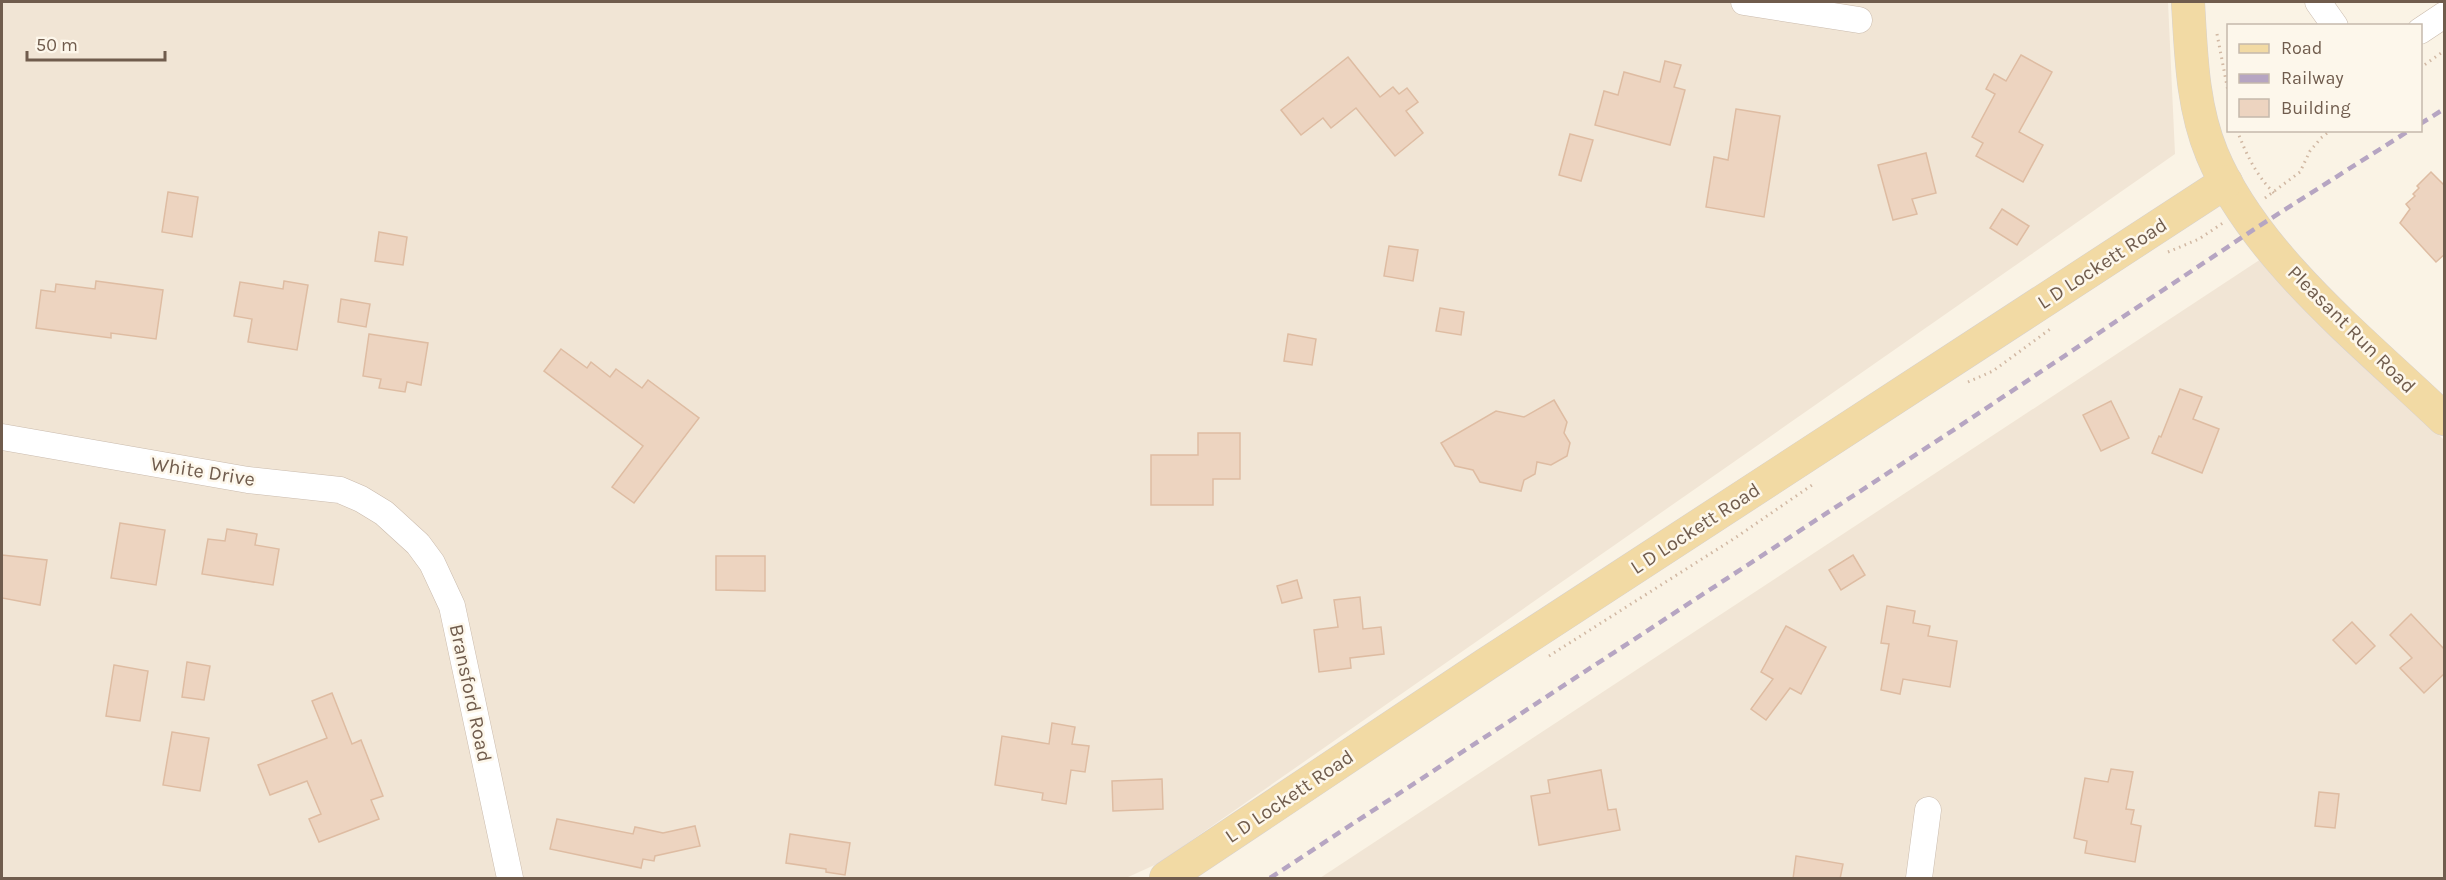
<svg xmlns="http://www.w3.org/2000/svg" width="2446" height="880" viewBox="0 0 2446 880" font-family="Karla,sans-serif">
<rect width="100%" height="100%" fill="#faf3e5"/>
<g fill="#f1e5d5">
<polygon points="2,2 2168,2 2175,154 1159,863 1126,878 2,878"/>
<polygon points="2261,259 2444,440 2444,878 1320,878"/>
</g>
<g fill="#edd4c0" stroke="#debca2" stroke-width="1.5">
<polygon points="2021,55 2052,72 2019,132 2043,145 2023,182 1976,156 1983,143 1972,137 1995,94 1986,89 1994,74 2006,81"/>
<polygon points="1348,57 1380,97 1393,87 1399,94 1407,88 1418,102 1406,111 1423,133 1395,156 1356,108 1331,128 1323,118 1301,135 1281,110"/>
<polygon points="1665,61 1681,65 1674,87 1685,90 1670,145 1595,125 1604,91 1618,95 1624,72 1660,82"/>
<polygon points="1736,109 1780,116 1764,217 1706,207 1714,157 1728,160"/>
<polygon points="1570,134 1593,140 1581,181 1559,175"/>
<polygon points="1926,153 1936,193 1912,199 1917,214 1893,220 1878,165"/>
<polygon points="2431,172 2445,186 2445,254 2436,262 2400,223 2410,209 2406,204 2415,196 2413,194 2419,188 2417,186"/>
<polygon points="168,192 198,197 192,237 162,232"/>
<polygon points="2002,209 2029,226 2017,245 1990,228"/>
<polygon points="379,232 407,237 403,265 375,261"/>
<polygon points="1389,246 1418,250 1413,281 1384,276"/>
<polygon points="96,281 163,290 156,339 111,333 111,338 36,328 41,290 55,292 56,284 95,289"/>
<polygon points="284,281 308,285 297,350 248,342 252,319 234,316 240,282 283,289"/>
<polygon points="341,299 370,304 366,327 338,322"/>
<polygon points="1440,308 1464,312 1461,335 1436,331"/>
<polygon points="369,334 428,343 421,385 407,382 405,392 379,388 381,379 363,376"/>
<polygon points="1288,334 1316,339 1312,365 1284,361"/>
<polygon points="561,349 587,368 591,362 610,377 616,369 642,388 648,380 699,418 634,503 612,487 643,446 544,371"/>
<polygon points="2180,389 2202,397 2193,419 2219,429 2202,473 2152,453 2159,436 2161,437"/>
<polygon points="1554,400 1567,422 1564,433 1570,443 1567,456 1551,465 1537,462 1535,474 1524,480 1521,491 1480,482 1473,470 1455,466 1441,443 1496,411 1524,417"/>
<polygon points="2111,401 2129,438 2101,451 2083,415"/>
<polygon points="1198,433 1240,433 1240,479 1213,479 1213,505 1151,505 1151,455 1198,455"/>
<polygon points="120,523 165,530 156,585 111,578"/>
<polygon points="227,529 257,534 255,545 279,549 273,585 202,574 208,539 225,541"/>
<polygon points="2,555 47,560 40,605 2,598"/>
<polygon points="1853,555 1865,575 1841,590 1829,570"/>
<polygon points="716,556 765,556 765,591 716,590"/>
<polygon points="1297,580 1302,598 1282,603 1277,586"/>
<polygon points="1360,597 1363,629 1381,627 1384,654 1350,658 1351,668 1319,672 1314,630 1338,627 1334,600"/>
<polygon points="1887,606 1915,611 1913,623 1930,626 1928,636 1957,641 1950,687 1903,679 1900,694 1881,690 1889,644 1881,643"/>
<polygon points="2411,614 2445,650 2445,673 2424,693 2400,668 2412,658 2390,635"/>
<polygon points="2352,622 2375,646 2356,664 2333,640"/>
<polygon points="1786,626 1826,647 1801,694 1790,688 1766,720 1751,709 1773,679 1761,672"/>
<polygon points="187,662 210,666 204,700 182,697"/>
<polygon points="114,665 148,671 140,721 106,716"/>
<polygon points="332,693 352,744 361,740 383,796 371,800 379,819 319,842 309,819 321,814 307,781 270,795 258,765 327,738 312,701"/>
<polygon points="1052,723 1075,727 1072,744 1089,746 1085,772 1071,770 1066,804 1042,800 1043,793 995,785 1002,736 1049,744"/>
<polygon points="172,732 209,738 200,791 163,785"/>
<polygon points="2111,769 2133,772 2126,809 2134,810 2131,824 2141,826 2135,862 2085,853 2087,841 2074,838 2085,778 2108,782"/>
<polygon points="1601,770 1608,810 1616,809 1620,830 1539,845 1531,796 1550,793 1548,780"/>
<polygon points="1162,779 1163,809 1113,811 1112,781"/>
<polygon points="2319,792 2339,794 2335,828 2315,826"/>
<polygon points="557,819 633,834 635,827 663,833 695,826 700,846 655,856 654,861 643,859 641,868 550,849"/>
<polygon points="790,834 850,843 845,875 826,872 826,869 786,863"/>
<polygon points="1796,856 1843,864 1840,879 1793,879"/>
</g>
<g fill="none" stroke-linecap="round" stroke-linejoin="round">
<g stroke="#cabbad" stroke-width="27">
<g id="minor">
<polyline points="1744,2 1859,20"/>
<polyline points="2318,2 2335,26"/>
<polyline points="2420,31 2444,15"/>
<polyline points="2,437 248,480 340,490 361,499 384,513 418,544 432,563 452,606 510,878"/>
<polyline points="1919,878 1928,810"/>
</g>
</g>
<g stroke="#d7d1cd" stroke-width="34">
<g id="major">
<path d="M2188,2C2191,53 2192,106 2212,154C2255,257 2365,343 2444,419"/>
<polyline points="1166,878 1485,665 2226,182"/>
</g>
</g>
<g stroke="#d1b8a3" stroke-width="3" stroke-dasharray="1.5 4.5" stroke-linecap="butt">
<polyline points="2217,34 2228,91"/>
<polyline points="2420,68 2444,51"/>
<path d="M2237,130C2246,154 2256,175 2274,193"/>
<polyline points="2265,198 2300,172 2310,151 2321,138 2331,130"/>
<polyline points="2168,252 2199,239 2223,223"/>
<polyline points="1968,382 1993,371 2053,327"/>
<polyline points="1549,656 1735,538 1815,483"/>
</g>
<use href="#minor" stroke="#fff" stroke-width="26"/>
<use href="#major" stroke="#f2daa4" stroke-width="33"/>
<g stroke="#b6a5c2" stroke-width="4.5" stroke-dasharray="9 6" stroke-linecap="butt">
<polyline points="2420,124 2444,109"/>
<polyline points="1270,878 1955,429 2256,228 2410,130"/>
</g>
</g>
<g text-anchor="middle" stroke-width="5" stroke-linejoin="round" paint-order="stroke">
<g font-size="20" fill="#705c4d" stroke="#fdf7eb">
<text transform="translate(2102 263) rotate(-33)" y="7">L D Lockett Road</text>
<text transform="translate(2352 329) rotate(45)" y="7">Pleasant Run Road</text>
<text transform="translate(203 471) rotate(9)" y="7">White Drive</text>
<text transform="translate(1695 528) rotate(-33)" y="7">L D Lockett Road</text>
<text transform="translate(471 693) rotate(78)" y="7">Bransford Road</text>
<text transform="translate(1289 796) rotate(-34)" y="7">L D Lockett Road</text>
</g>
</g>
<rect width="2446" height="880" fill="none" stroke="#705c4d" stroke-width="6"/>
<rect x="2227" y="24" width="195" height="108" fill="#fdf7eb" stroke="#c5b9ac" stroke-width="1.5"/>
<rect x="2239" y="44" width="30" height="9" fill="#f2daa4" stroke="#c5b9ac" stroke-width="1.5"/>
<text x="2281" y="54" font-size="18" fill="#705c4d">Road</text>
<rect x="2239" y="74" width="30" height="9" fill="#b6a5c2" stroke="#c5b9ac" stroke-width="1.5"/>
<text x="2281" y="84" font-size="18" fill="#705c4d">Railway</text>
<rect x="2239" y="99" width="30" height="18" fill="#edd4c0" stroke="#c5b9ac" stroke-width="1.5"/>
<text x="2281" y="114" font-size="18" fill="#705c4d">Building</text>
<path d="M27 51v9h138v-9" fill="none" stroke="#705c4d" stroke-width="3"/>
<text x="36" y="51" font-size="18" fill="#705c4d" stroke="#fdf7eb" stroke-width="4.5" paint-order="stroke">50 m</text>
</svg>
